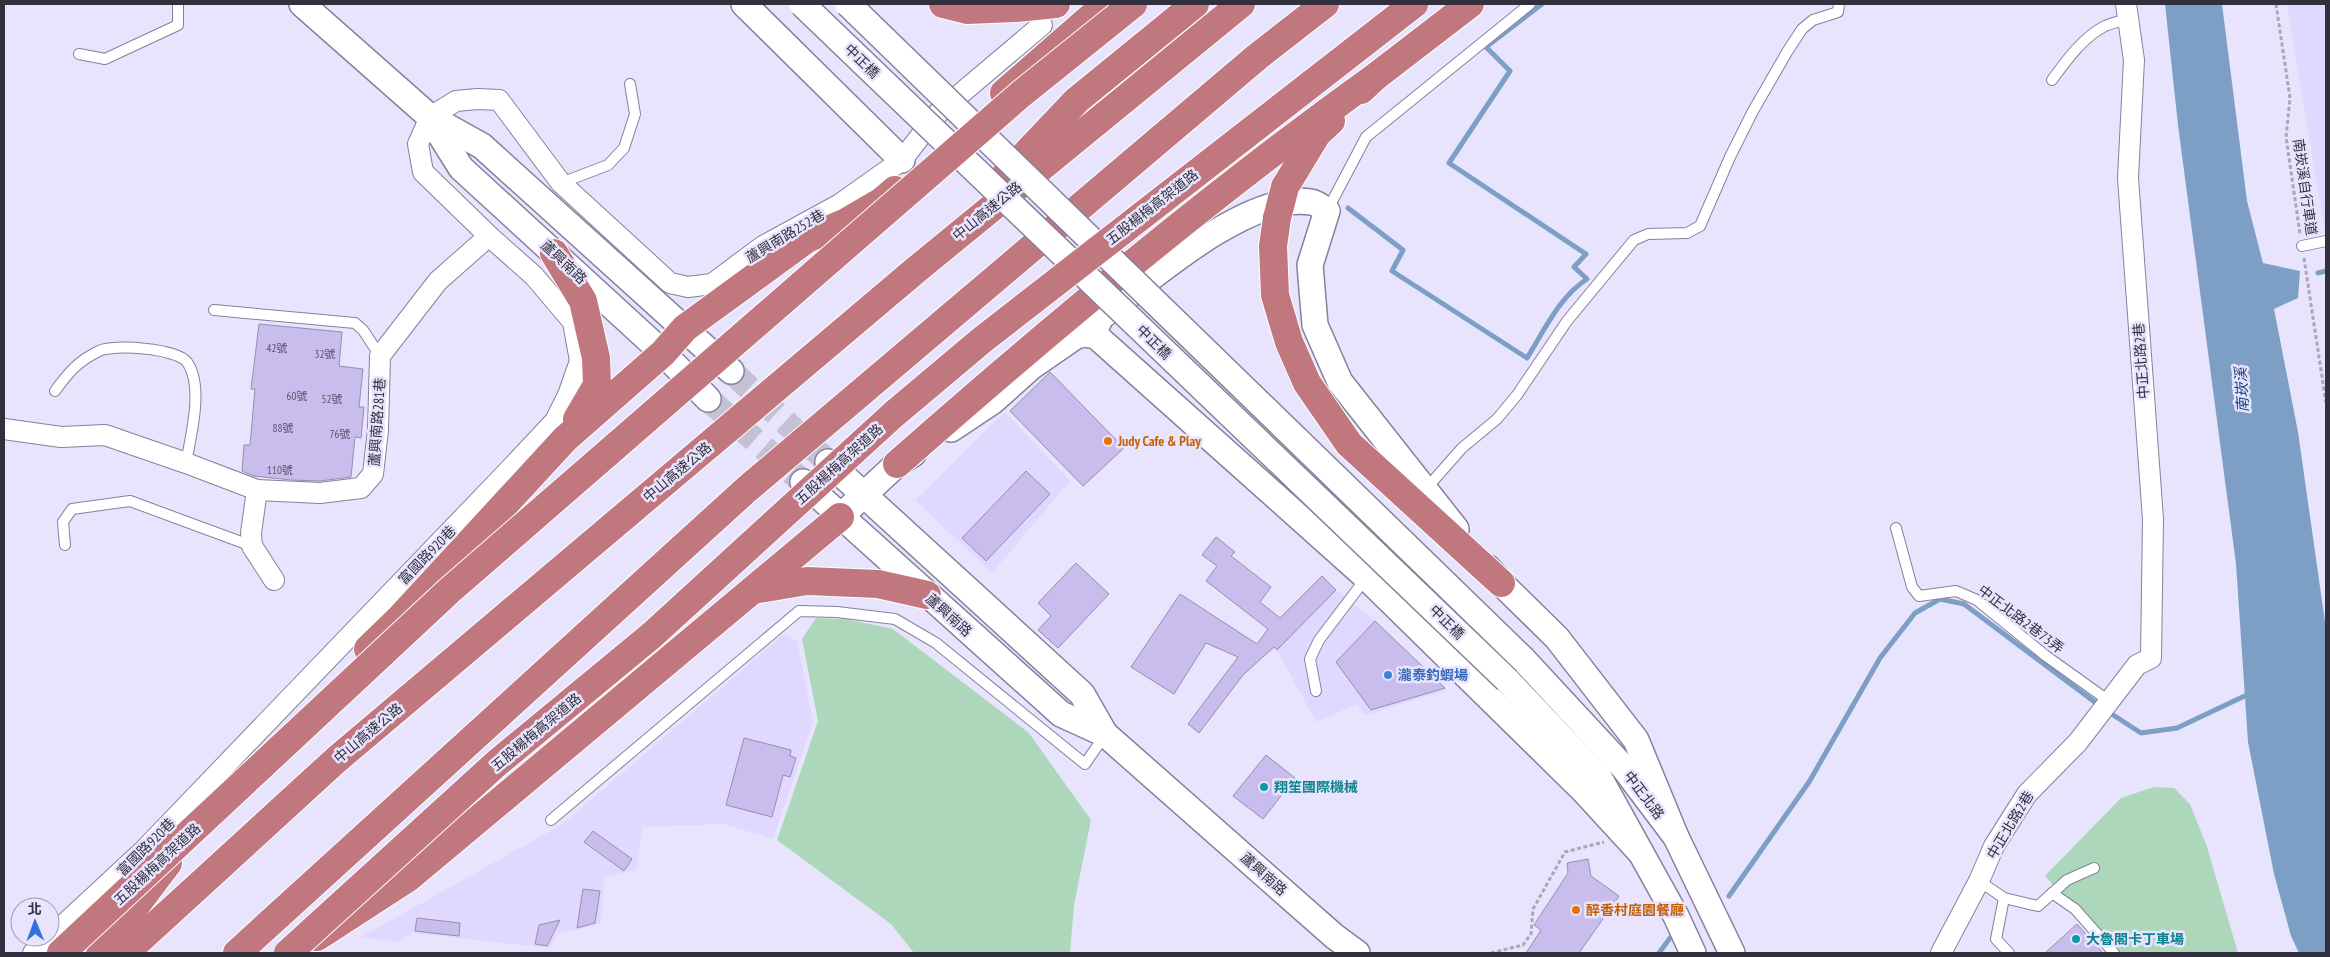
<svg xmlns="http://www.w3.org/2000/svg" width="2330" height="957" viewBox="0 0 2330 957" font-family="'PT Sans Narrow','Noto Sans TC',sans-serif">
<rect width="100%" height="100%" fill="#e9e4fd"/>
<g fill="#e0d8ff">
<polygon points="2287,4 2326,4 2326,232 2325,232"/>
<polygon points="1005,412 1070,481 992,573 915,500"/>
<polygon points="1336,590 1375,621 1448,690 1365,715 1357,704 1316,722 1277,650"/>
<polygon points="783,635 797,640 813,722 773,839 724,824 643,827 636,870 605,877 600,924 558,934 549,948 413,933 398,942 361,937 563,824"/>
</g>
<g fill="#add7bb">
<polygon points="816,618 845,619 893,629 1029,733 1091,820 1074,905 1070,953 914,953 891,924 777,840 818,721 802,639"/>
<polygon points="2154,787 2174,788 2190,804 2207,847 2238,953 2112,953 2045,876 2121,798"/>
</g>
<polygon fill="#7d9fc5" points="2165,4 2222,4 2247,201 2263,263 2300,271 2298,298 2274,309 2298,432 2326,629 2326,953 2299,953 2291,936 2274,874 2248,742 2236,564 2178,125"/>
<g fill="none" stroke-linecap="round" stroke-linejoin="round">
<g stroke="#7d9fc5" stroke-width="5">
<path d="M1348,208L1403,250L1392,271L1527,358C1544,331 1559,297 1587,279L1574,267L1586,254L1449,163L1510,71L1486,47L1542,4"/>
<polyline points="2318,273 2326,271"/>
<polyline points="2107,711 2141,733 2177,728 2251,693"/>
<polyline points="1729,896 1809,782 1880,658 1915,613 1940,599 1964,604 2100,706"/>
<polyline points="1659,953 1670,938"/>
</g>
</g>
<g fill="#c8bded" stroke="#958fac">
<polygon points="259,324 342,332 339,366 363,369 359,407 364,407 361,438 355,437 351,477 320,481 291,480 254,476 242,471 244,445 250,445 255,389 251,389"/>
<polygon points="1050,372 1124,448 1083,486 1010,411"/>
<polygon points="1026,471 1050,494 986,561 962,538"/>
<polygon points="1216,537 1235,552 1231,556 1271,587 1260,602 1280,618 1322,576 1336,590 1277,650 1274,647 1243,675 1199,733 1188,724 1238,657 1206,643 1174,694 1131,667 1180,594 1257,644 1268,629 1206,581 1217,566 1202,555"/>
<polygon points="1076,563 1109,594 1058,648 1038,630 1051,616 1038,603"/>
<polygon points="1375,621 1445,688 1371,710 1336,662"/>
<polygon points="744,738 791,750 790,756 796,758 790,777 783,775 772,817 726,805"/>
<polygon points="1266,755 1295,778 1263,819 1233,796"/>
<polygon points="593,831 632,859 624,871 584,842"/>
<polygon points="1588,859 1591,876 1619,896 1579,953 1526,953 1541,930 1534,925 1568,873 1567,863"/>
<polygon points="583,889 600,891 595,923 577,928"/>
<polygon points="417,918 460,923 459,936 415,931"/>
<polygon points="560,920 547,946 535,944 539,925"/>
<polygon points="2077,924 2103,953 2045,953"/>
</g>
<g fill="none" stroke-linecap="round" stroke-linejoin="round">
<g stroke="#c4c0d6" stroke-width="25" stroke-dasharray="25 12" stroke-linecap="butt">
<polyline points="731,371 828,462"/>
<polyline points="708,399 803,482"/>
</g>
<g stroke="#86809c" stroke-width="12">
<g id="service">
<polyline points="79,54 105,59 178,25 178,4"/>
<path d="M2052,80C2066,61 2083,37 2105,26C2112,23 2121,21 2128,19"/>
<polyline points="561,183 608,165 624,148 635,114 630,84"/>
<polyline points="1327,211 1366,137 1530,4"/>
<polyline points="2302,246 2326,241"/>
<polyline points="214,310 355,323 363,330 380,356"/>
<path d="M55,391C68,373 78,361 99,351C113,344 176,348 187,362C204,386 191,435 186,463"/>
<polyline points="1425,490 1462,448 1497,419 1517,395 1567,321 1634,240 1648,234 1687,233 1700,226 1730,157 1753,111 1787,52 1802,29 1813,20 1838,12 1839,4"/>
<polyline points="1896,528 1912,587 1919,596 1956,591 1977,600 2046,656 2109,701"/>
<polyline points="65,545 63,522 72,509 130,501 252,546"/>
<polyline points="1316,691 1310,659 1319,640 1366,578"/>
<polyline points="551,820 799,611 837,612 895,619 936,643 1085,764 1105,735"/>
<polyline points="1979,881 2004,898 2038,906 2067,880 2094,868"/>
<polyline points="2052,893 2075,909 2114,953"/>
<polyline points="2004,898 1996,939 2009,953"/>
</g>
</g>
<g stroke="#86809c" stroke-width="22">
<g id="minor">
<polyline points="4,429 61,437 105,435 186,463 257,490 320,493 361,488 373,474 378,430 380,356 438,281 489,236"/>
<polyline points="257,490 251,533 252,546 274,580"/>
<polyline points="33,953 144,850 511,468 555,421 568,395 580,361 573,322 534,276 489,236 423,172 418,144 430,117 456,101 477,99 499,100 561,183 670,283 688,287 712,284 763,246 840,204 902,160 939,112 1042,25"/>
<polyline points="1941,953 1979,881 1994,846 2027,794 2078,742 2137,665 2151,658 2153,519 2128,178 2134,60 2126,4"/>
</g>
</g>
<g stroke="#86809c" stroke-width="28">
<g id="tertiary">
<polyline points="302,4 430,117 482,146 731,371"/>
<polyline points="744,4 902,160"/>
<polyline points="431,120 461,168 663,353 708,399"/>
<path d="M1096,336V327L1101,317C1149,280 1248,192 1311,202C1317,203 1322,207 1327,211L1310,265L1315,325L1340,382L1456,529"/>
<polyline points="951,429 993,401 1031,367 1076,336 1084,334 1096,336 1366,577 1584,791 1640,852"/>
<polyline points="828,462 1082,694 1105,734"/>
<polyline points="803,482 1061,714 1105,734 1334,936 1357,953"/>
<polyline points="840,517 897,464 913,454"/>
<polyline points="1488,568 1501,583 1557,638 1636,740 1676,837"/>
<polyline points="1523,659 1624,768 1676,837 1732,953"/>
<polyline points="1507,680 1599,777 1676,916 1693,953"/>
</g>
</g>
<g stroke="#fff" stroke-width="30">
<g id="motorway">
<polyline points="943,4 967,10 1016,8 1056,4"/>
<polyline points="1361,90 1375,77 1470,4"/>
<polyline points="1004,93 1106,4"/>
<polyline points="997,184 1077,100 1195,4"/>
<polyline points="1285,187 1317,134 1331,121"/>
<polyline points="1277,218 1273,246 1275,295 1289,342 1307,383 1349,444 1501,583"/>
<polyline points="554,253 583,301 596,358 597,385 577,419"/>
<path d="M897,464C1051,328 1208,197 1375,77"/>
<polyline points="753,590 807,581 878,584 927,595"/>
<polyline points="368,649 400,618 565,439 663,353 685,328 807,239 846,222 882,201 895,190"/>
<polyline points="317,937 408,878 840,517"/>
<polyline points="100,953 168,863"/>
<polyline points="125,953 336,760 917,269 1241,4"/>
<polyline points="237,953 747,489 1257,57 1325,4"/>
</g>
</g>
<g stroke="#aaa6ba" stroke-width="3" stroke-dasharray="4 2.5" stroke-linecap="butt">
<polyline points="2276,4 2290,98 2286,137 2300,234"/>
<polyline points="2304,258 2326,403"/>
<polyline points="1491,953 1523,945 1531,934 1533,909 1565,852 1604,842"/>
</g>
<use href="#service" stroke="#fff" stroke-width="10"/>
<use href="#minor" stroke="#fff" stroke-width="20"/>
<use href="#tertiary" stroke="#fff" stroke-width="25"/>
<use href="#motorway" stroke="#c1777e" stroke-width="28"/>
<g stroke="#86809c" stroke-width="28" stroke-linecap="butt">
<g id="tertiary-bridge">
<polyline points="802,4 1507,680"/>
<polyline points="848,4 1523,659"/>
</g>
</g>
<g stroke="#fff" stroke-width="30" stroke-linecap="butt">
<g id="motorway-bridge">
<polyline points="1277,218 1285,187"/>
<polyline points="61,953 450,590 1021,94 1133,4"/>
<polyline points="288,953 497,763 652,635 894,414 982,340 1414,4"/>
</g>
</g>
<use href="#tertiary-bridge" stroke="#fff" stroke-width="25"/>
<use href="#motorway-bridge" stroke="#c1777e" stroke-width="28"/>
</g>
<g fill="#e8710a" stroke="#e9e4fd" stroke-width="2">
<circle cx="1108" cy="441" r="5"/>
<circle cx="1576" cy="910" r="5"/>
</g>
<circle fill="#3f7fe0" stroke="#e9e4fd" stroke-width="2" cx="1388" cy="675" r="5"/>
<g fill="#0f9aa8" stroke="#e9e4fd" stroke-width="2">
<circle cx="1264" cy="787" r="5"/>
<circle cx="2076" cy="939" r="5"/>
</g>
<g text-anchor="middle" stroke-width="5" stroke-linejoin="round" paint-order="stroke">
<g font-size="11" fill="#585368">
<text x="277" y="352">42號</text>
<text x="325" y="358">32號</text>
<text x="297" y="400">60號</text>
<text x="332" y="403">52號</text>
<text x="283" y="432">88號</text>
<text x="340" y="438">76號</text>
<text x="280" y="474">110號</text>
</g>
<g font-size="14" fill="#32303c" stroke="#e9e4fd">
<text transform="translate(862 61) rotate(44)" y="5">中正橋</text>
<text transform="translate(2305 187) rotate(82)" y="5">南崁溪自行車道</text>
<text transform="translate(1152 207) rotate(-38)" y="5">五股楊梅高架道路</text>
<text transform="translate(987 211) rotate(-39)" y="5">中山高速公路</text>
<text transform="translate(785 236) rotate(-31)" y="5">蘆興南路252巷</text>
<text transform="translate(564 262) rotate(43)" y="5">蘆興南路</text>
<text transform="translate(1154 342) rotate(44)" y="5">中正橋</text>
<text transform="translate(2141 361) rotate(-94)" y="5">中正北路2巷</text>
<text transform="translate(377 422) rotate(-86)" y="5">蘆興南路281巷</text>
<text transform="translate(839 464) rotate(-42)" y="5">五股楊梅高架道路</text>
<text transform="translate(677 472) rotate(-40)" y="5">中山高速公路</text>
<text transform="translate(427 555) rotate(-46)" y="5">富國路920巷</text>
<text transform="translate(949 615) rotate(42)" y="5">蘆興南路</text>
<text transform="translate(2021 619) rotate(37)" y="5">中正北路2巷73弄</text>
<text transform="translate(1447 622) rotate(44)" y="5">中正橋</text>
<text transform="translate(536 732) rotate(-40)" y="5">五股楊梅高架道路</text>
<text transform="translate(368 733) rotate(-40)" y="5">中山高速公路</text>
<text transform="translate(1644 795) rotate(53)" y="5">中正北路</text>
<text transform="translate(2010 825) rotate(-59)" y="5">中正北路2巷</text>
<text transform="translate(146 847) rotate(-45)" y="5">富國路920巷</text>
<text transform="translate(157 864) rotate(-43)" y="5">五股楊梅高架道路</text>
<text transform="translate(1264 874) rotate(42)" y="5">蘆興南路</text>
</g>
<g font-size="14" font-weight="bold" fill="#c56008" stroke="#e9e4fd" text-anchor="start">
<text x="1118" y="446">Judy Cafe &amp; Play</text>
<text x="1586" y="915">醉香村庭園餐廳</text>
</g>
<g font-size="14" font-weight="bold" fill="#366cbe" stroke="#e9e4fd" text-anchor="start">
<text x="1398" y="680">瀧泰釣蝦場</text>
</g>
<g font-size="14" font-weight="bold" fill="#0d838f" stroke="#e9e4fd" text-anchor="start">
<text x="1274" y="792">翔笙國際機械</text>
<text x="2086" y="944">大魯閣卡丁車場</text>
</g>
<g font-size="15" font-style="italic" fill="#0f4272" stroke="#e9e4fd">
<text transform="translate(2242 390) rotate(-93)" y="5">南崁溪</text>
</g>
</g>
<rect width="2330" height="957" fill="none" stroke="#32303c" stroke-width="10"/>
<g transform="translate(35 922) rotate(359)"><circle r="24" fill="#e9e4fd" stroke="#a09cb0"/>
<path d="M0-4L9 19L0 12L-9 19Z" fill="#3270de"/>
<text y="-8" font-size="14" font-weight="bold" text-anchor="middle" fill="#32303c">北</text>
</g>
</svg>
